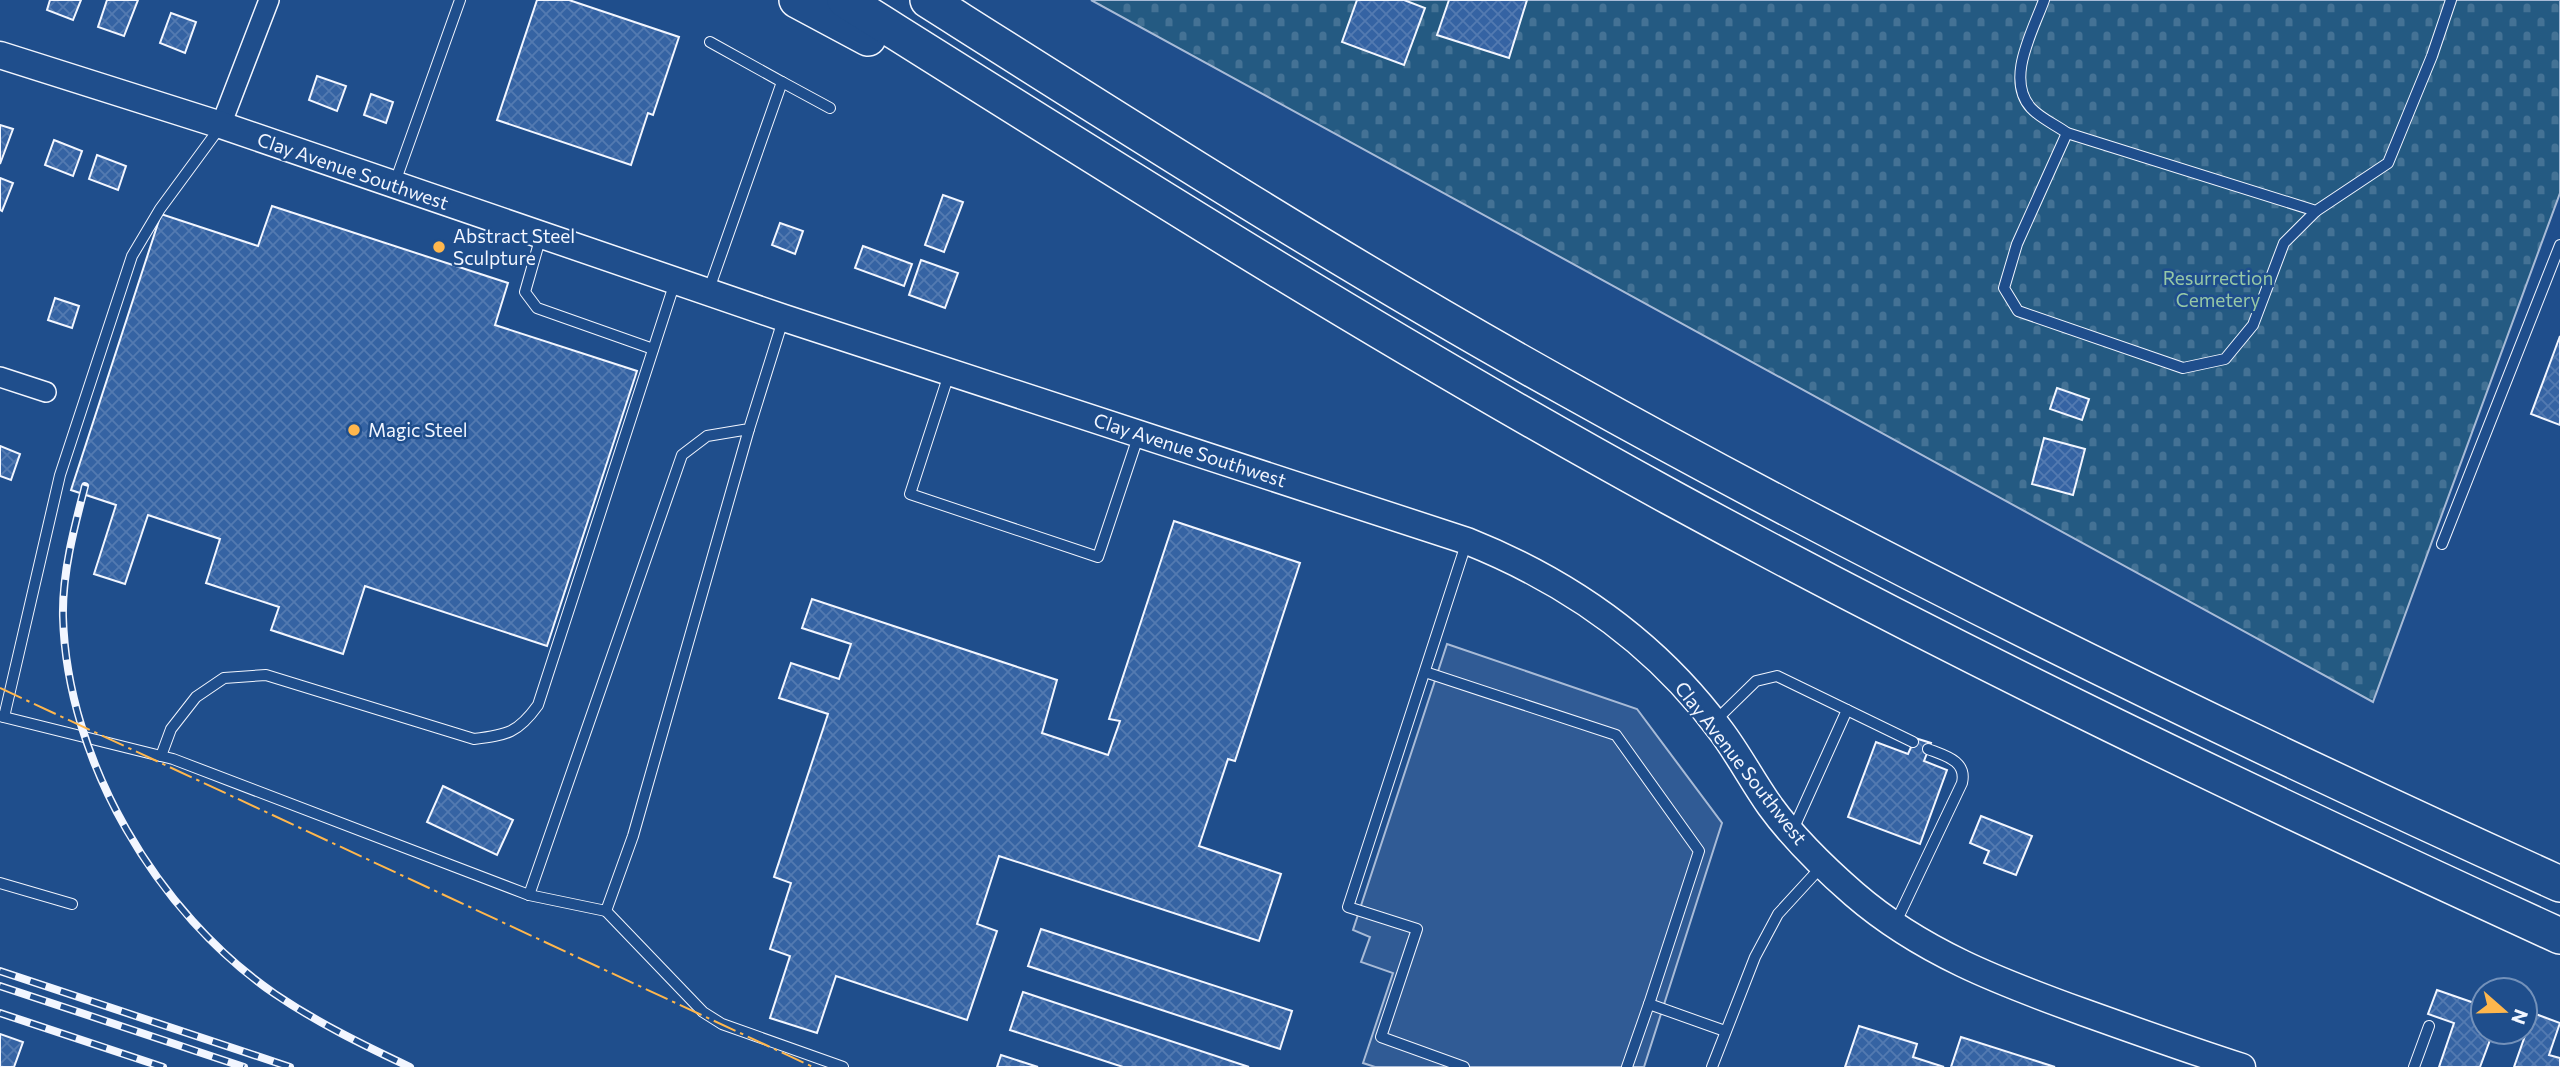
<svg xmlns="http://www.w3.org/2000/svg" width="2560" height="1067" viewBox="0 0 2560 1067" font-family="Commissioner,sans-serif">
<defs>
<pattern id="cemetery-stones" width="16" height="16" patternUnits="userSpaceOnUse" patternTransform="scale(1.75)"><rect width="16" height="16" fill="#245a82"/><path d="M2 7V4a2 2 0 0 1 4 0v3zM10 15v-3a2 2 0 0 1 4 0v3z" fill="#447295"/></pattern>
<pattern id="building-cross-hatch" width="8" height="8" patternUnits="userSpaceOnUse" patternTransform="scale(1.75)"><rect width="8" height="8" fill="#3563a3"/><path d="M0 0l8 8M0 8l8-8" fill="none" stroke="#537ab1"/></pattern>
</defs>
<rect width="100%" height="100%" fill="#1f4e8c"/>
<polygon fill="url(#cemetery-stones)" stroke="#a8bbd7" stroke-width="2" points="1091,0 2560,0 2560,193 2373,702"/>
<polygon fill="#305b95" stroke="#a8bbd7" stroke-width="2" points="1447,644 1637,709 1722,823 1644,1067 1375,1067 1363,1063 1393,973 1361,962 1370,937 1353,930"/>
<g fill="url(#building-cross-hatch)" stroke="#f2f6ff" stroke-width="2">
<polygon points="50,0 81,0 73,20 47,10"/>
<polygon points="107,0 138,0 124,36 98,27"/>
<polygon points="537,0 569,0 679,37 653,115 648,113 631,165 497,120"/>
<polygon points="1357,0 1404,0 1425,8 1404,65 1342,42"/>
<polygon points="1449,0 1527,0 1509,58 1437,35"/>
<polygon points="171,13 196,22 185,53 160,43"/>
<polygon points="317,76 346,86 337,111 309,100"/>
<polygon points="371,94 393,102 386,123 364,115"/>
<polygon points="0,125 13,129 0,164"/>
<polygon points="54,140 82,151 73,176 45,165"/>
<polygon points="97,155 126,166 118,190 89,179"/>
<polygon points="0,178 13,183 2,211 0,210"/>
<polygon points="943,195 963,202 944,252 925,245"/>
<polygon points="272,206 508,283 495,325 637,371 547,646 365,586 343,654 271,630 279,607 206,583 220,539 148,515 125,584 94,574 116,505 71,490 161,214 258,246"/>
<polygon points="780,223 803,231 795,254 772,245"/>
<polygon points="863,246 912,264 904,286 855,268"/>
<polygon points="921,260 958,273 945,308 909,295"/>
<polygon points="55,298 79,306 72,328 48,320"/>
<polygon points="2560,336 2560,425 2531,414"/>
<polygon points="2057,388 2089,399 2082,420 2050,409"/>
<polygon points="2044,438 2085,449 2073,495 2032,484"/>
<polygon points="0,446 20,454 11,480 0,476"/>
<polygon points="1174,521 1300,563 1235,761 1228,759 1199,846 1281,874 1259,941 999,856 977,924 997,931 967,1020 836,976 817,1033 770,1018 790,956 770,949 791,883 774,877 828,714 779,698 791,663 839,679 851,644 802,628 812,599 1057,680 1042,733 1108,755 1120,721 1109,719"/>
<polygon points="1915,738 1931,743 1924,761 1947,770 1920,844 1848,817 1876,742 1908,754"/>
<polygon points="443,786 513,820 497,855 427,822"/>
<polygon points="1981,816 2032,836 2016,875 1984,863 1989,851 1970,843"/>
<polygon points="1041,929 1292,1011 1280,1049 1028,966"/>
<polygon points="2437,990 2483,1006 2483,1032 2493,1032 2480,1067 2439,1067 2454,1023 2428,1014"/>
<polygon points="1023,992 1249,1067 1123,1067 1010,1030"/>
<polygon points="2533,1013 2560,1023 2549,1055 2560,1058 2560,1067 2514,1067"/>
<polygon points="1859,1026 1917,1044 1913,1057 1944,1067 1845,1067"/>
<polygon points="0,1034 23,1042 14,1067 0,1067"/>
<polygon points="1961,1037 2055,1067 1951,1067"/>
<polygon points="1001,1055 1038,1067 997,1067"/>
</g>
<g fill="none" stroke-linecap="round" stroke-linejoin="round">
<g stroke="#f2f6ff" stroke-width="12">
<g id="lane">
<path d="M2044,0C2033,31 2005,79 2031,108C2040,118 2056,125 2067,133L2316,211L2388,163L2432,56L2451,0"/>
<polyline points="782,82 830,108"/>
<polyline points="2067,133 2017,244 2004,288 2018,311 2183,368 2225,359 2253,325 2284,243 2316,211"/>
<polyline points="394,185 460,0"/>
<polyline points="541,236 525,292 537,308 653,349"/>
<polyline points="708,292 782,82 710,42"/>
<polyline points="949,374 910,494 1098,557 1139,434"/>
<polyline points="2442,544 2560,245"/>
<polyline points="1425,672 1616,735 1699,851 1649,1004 1725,1031"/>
<polyline points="0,716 173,759 529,895 606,911 633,836 749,429"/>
<polyline points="4,717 60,475 132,256 160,209 221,126"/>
<polyline points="1714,722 1756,681 1777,676 1913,742"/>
<path d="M161,756L171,729L196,697L224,678L266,675L474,739C507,735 518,733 538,705L675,282"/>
<polyline points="1792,832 1847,710"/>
<polyline points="0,883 72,904"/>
<polyline points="529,895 682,455 707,436 749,429 783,320"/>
<polyline points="606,911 703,1012 722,1024 843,1067"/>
<path d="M1896,922L1962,783C1967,761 1946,756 1928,749"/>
<polyline points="1464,1067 1381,1037 1417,929 1348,907 1467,541"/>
<polyline points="1627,1067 1649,1004"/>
<polyline points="1712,1067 1755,957 1778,914 1822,866"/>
<polyline points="2414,1067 2429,1026"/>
</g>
</g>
<g stroke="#f2f6ff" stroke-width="22">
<g id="street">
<polyline points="221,125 269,0"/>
<polyline points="0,377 46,392"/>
</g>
</g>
<g stroke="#f2f6ff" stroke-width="29">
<path id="secondary" d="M0,55L221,125L784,318L1467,541C1567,581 1656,643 1721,731C1739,755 1753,782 1770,806C1794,839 1824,868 1854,894C1921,952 2000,982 2083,1012C2136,1031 2189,1050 2242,1067"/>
</g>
<g stroke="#f2f6ff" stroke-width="38">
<g id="highway">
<polyline points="797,0 868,38"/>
<path d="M845,0C1117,171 1388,343 1670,497C1961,656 2259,798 2560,936"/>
<path d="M928,0C1138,133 1348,267 1566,388C1890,569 2222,731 2560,884"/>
</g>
</g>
<use href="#lane" stroke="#1f4e8c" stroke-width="10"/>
<use href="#street" stroke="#1f4e8c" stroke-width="19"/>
<use href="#secondary" stroke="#1f4e8c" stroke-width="26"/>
<use href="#highway" stroke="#1f4e8c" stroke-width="35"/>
<g stroke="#f2f6ff" stroke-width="8">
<g id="rail">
<path d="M85,486C74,528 62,574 63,617C67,761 157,913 275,994C318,1023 363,1045 410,1067"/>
<polyline points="0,971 290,1067"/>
<polyline points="0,986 244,1067"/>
<polyline points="0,1013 163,1067"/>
</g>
</g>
<use href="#rail" stroke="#1f4e8c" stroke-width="5" stroke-dasharray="16" stroke-linecap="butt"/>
<polyline stroke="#ffb74d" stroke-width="2" stroke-dasharray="24 5 3.5 5" stroke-linecap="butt" points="0,688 813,1067"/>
</g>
<g fill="#ffb74d" stroke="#1f4e8c" stroke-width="2.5">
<circle cx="439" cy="247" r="7"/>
<circle cx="354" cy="430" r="7"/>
</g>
<g text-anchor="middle" stroke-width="5" stroke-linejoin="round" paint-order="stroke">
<g font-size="19" fill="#f2f6ff" stroke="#1f4e8c">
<text transform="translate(353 171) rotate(19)" y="7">Clay Avenue Southwest</text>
<text transform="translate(1190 450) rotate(18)" y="7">Clay Avenue Southwest</text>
<text transform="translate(1741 763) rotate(52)" y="7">Clay Avenue Southwest</text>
</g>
<g font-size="19" fill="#f2f6ff" stroke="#1f4e8c" text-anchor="start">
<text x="453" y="243">Abstract Steel<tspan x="453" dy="22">Sculpture</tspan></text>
<text x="368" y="437">Magic Steel</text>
</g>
<g font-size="19" fill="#97c8a6" stroke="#1f4e8c">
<text x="2218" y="285">Resurrection<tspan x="2218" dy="22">Cemetery</tspan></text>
</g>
</g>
<g transform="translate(2504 1011) rotate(110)"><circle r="33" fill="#1f4e8c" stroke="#7391ba" stroke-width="2"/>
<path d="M0-5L12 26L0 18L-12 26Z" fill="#ffb74d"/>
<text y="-10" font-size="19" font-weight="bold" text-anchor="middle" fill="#f2f6ff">N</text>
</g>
</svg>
